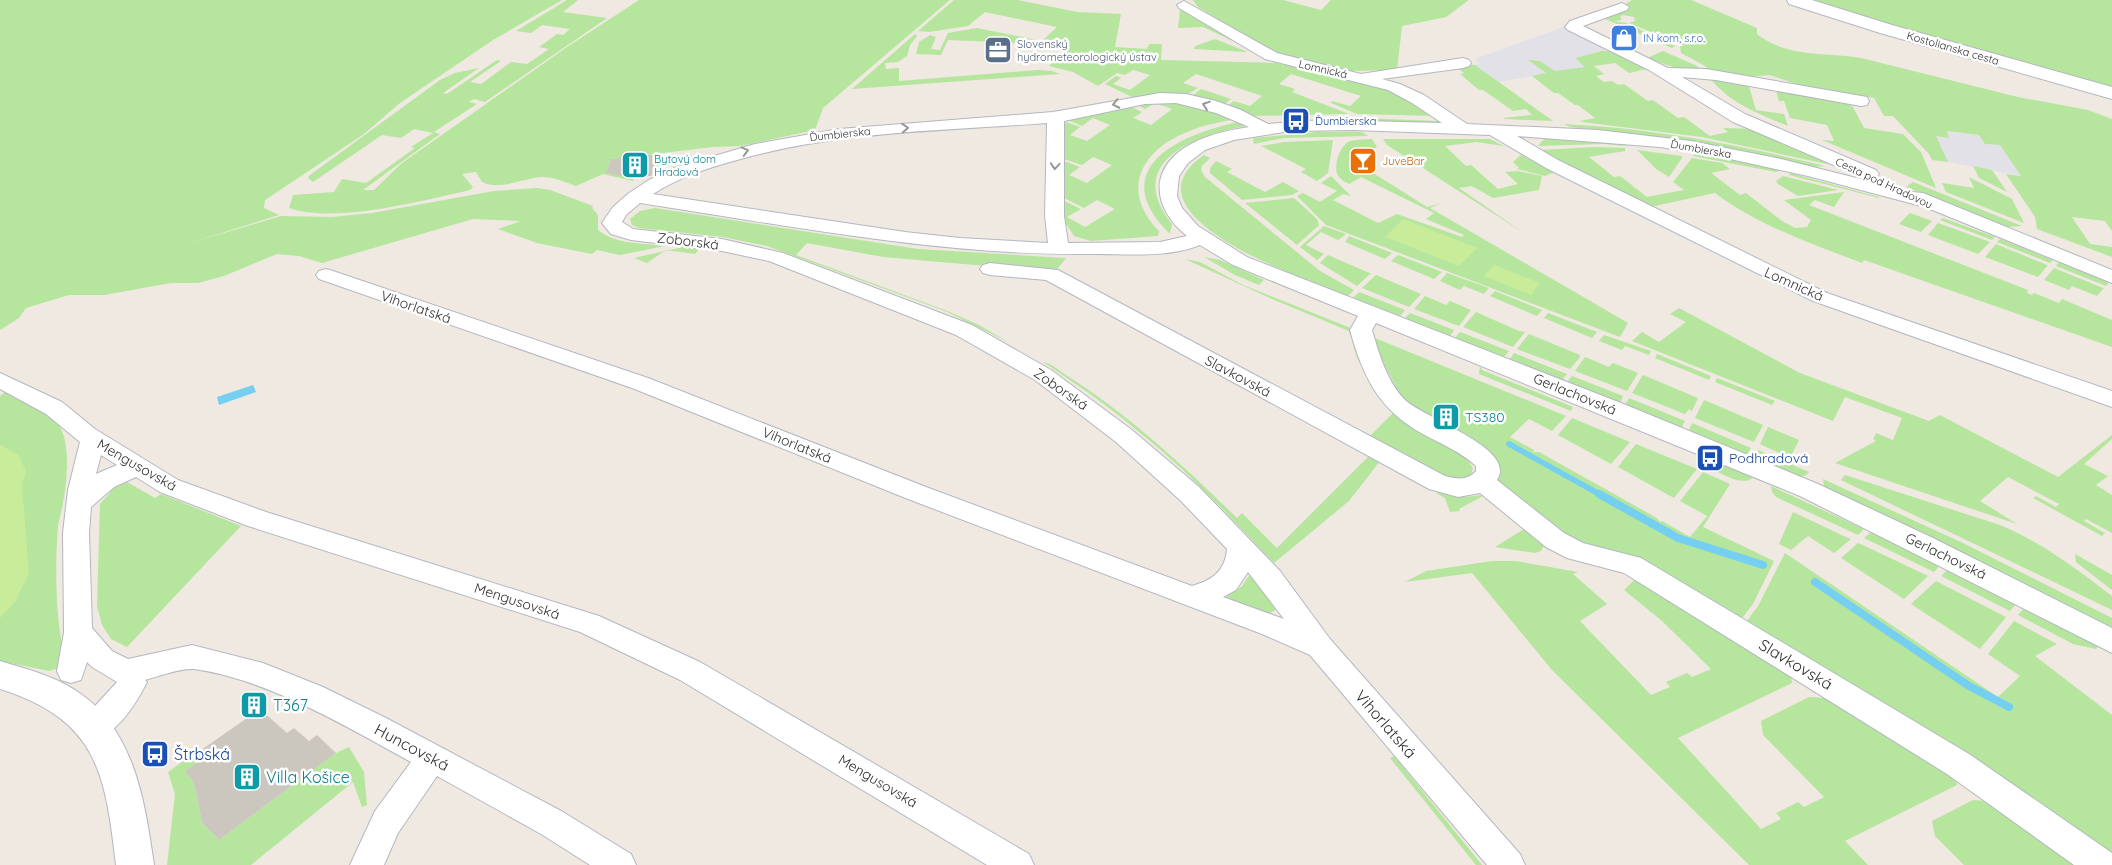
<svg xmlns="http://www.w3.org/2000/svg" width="2112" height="865" viewBox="0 0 2112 865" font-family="Quicksand,sans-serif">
<rect width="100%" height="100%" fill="#efe9e1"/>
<g fill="#e3e1e8">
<polygon points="1566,26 1607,50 1575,58 1586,67 1499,82 1475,65 1480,64 1475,59"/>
<polygon points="1946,131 1979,135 1985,144 2000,145 2022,176 1948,162 1936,136 1949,138"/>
</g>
<g fill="#b6e59e">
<path d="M0,0H562L493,40L400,103L364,134L265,200L264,208L279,215L193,242L281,216L332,217L372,213L494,191L537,188L550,190L593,206L592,208L598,215V230C616,245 643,243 665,246L620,255L597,250L592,254L537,243L498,229L521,221L473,219L322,263L299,256L277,254L224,276L198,283H171L104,295H69L26,308L19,318L0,330Z"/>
<path d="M567,0H578L563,12L607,18L485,102L474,99L469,102L477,104L434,132L440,134L363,190H374L402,163L567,47L639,0H950L823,108L815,130L741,146L713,147L611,159L606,173L634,177L633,181L603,174L576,186C565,182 554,177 542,177C522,178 501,191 482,182L476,172L462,174L473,187L470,190C421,201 335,224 289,208L293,195L334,192L342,179L366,183L415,148L411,147L433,133L414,129L401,138L382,135L313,182L308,178L310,175L440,80L455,73L479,68L443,93L447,94L497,60L501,61L470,82L481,84L511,62L527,64L549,49L539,47L557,34L563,35L570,29L542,25L531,33L516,31Z"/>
<polygon points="954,0 1018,0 1077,12 1121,14 1115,47 1147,49 1149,44 1162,44 1161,60 1277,63 1387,90 1434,116 1357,114 1331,103 1332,101 1350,106 1361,96 1291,74 1279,84 1295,89 1292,92 1349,114 1252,116 1226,107 1234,101 1250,106 1262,96 1196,74 1183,83 1198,88 1186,95 1154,94 1134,98 1105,84 1116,76 1121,78 1113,84 1130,90 1150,75 1133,70 1125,75 1117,73 1098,86 1073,72 1049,66 1054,61 1061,61 1064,45 948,40 941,55 916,54 919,42 930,35 936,37 931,49 940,50 948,33 977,28 1042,41 1057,27 985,12 968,26 929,32 918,31"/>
<polygon points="1193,0 1283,0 1321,10 1331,0 1469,0 1446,17 1402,26 1397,70 1345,71 1278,55 1198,7"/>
<path d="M1632,0H1691L1757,28V34C1787,58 1825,52 1861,58L2018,97L2088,110L2112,119V231L2105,221L2072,217L2090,244L2112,247V257L2037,229L2035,217L2006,174L2021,176L2000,145L1985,144L1979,135L1947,131L1949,138L1936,136L1948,162L1932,160L1929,154L1893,116H1884L1874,98L1802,86L1770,75L1747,77L1710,72L1705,66L1681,53L1680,46H1685L1629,23L1635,21L1634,17L1623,15L1620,17L1622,20L1613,21L1626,23L1675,46L1672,48L1603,18L1629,9L1624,5Z"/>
<polygon points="1812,0 2112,0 2112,88 1933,38"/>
<polygon points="1180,10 1189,12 1254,51 1203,27 1178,28"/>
<polygon points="915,34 917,36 910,45 907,56 898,62 885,63 886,69 899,68 899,81 1038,70 1052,71 1060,74 852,89"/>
<polygon points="1215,39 1248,52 1194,49 1195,46"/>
<polygon points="1602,51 1613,51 1651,68 1629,73 1615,63 1594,66 1604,74 1596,76 1604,82 1612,81 1618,85 1624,84 1648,101 1653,100 1678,118 1684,117 1710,136 1728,132 1723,128 1754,129 1824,159 1827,164 1702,137 1582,122 1580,121 1595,118 1578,105 1575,105 1558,93 1554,93 1532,76 1546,73 1528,60 1540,61 1555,71 1585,67 1575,58"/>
<polygon points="1663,51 1697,66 1702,71 1676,68 1647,58"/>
<polygon points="1465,64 1475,65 1553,121 1504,119 1503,118 1532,115 1526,109 1513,111 1483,90 1479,90 1460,74 1464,73 1455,66"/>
<path d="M1709,77L1748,83L1756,110L1784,114L1788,126C1759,114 1729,103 1709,77Z"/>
<polygon points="1775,87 1846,103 1853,107 1864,128 1903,134 1921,152 1936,188 1822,140 1834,141 1827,125 1790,118 1784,101 1779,101"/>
<polygon points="1201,89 1231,99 1222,106 1192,96"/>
<path d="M1172,100L1237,119C1220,122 1202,125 1185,133C1139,152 1121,192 1159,231L1158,236L1091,241L1074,236L1067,225L1063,227L1060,199L1081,209L1067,217L1085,227L1115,209L1097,200L1084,208L1060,196L1061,160L1080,167L1069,175L1087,183L1112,165L1093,157L1082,165L1061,158L1063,128L1066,122L1080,127L1070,135L1087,141L1110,125L1093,118L1082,126L1068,120L1128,105L1142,112L1133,118L1151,125L1172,109L1155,103L1145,109L1136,104Z"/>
<polygon points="1357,118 1439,121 1439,123 1358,121"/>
<path d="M1244,121L1246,125L1245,126C1194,136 1123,162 1172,224L1170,234C1102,167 1184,132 1244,121Z"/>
<path d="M1564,124C1652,128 1740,145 1825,166L1814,167L1688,141L1570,127Z"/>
<polygon points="1318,132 1362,132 1368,136 1283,138 1254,144 1253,138"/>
<polygon points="1545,138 1626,144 1626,146 1604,144 1538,146"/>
<path d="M1372,139L1377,147L1351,159L1427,207L1441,203L1430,208L1628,323L1620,337L1326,225L1297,196L1303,193L1320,202L1337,191L1321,183L1331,176L1351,196L1343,194L1333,200L1378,223L1397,214L1462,237L1464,235L1426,219L1434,213L1361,177L1349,184C1345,182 1341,180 1339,177C1332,168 1339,148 1348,142C1355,139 1365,140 1372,139Z"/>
<polygon points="1383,139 1490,139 1504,146 1477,142 1445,146 1466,166 1471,165 1498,189 1518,184 1505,172 1518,171 1542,176 1539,190 1493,198 1472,186 1459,188 1524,233 1387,145"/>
<polygon points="1333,140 1328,173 1317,181 1301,172 1306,169 1261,146 1284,142"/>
<path d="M1595,147L1625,148V151L1589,157L1614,177L1620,176L1647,197L1684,190L1673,182L1692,158L1722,163L1730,169L1711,173L1740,195L1746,193L1782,221L1795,228L1807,227L1811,220L1784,200L1844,192L1834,207L1815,200L1809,205L2028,290L2027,293L2032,295L2034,293L2059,303L2062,299L2112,320V347L1864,260L1862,263C1812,244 1757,225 1715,193L1650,207L1547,156L1540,150Z"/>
<polygon points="1637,150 1682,156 1682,158 1669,177 1656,169"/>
<polygon points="1695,152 1779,169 1779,171 1776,172 1693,156"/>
<path d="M1204,155L1210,158L1202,166L1201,170L1205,177L1320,271L1354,290L1348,296C1310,281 1115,216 1204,155Z"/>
<polygon points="1521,155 1555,172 1545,176 1517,169 1519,168 1513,162"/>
<polygon points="1216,161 1232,169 1227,172 1265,192 1283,182 1299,191 1292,195 1242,200 1210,173 1210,168"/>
<polygon points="1973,166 1992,170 2007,192 1979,178"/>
<polygon points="1790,173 1879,197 1879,198 1789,175"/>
<polygon points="1783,176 1838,190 1798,196 1778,184 1776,181"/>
<polygon points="1969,177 2012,199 2024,223 1946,192 1942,183 1974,188"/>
<polygon points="1913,182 2022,226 2005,227 1906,187"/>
<polygon points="1294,198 1317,219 1319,225 1297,245 1245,203"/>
<polygon points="655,208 918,249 1066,258 1055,272 883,257 807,243 796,255 945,310 979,325 1010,343 945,311 767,246 723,237 639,228 632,225 630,219 640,211"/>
<polygon points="1910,213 1932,221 1921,232 1899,224"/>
<polygon points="1943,218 1995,237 1992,240 1940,220"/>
<polygon points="1938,223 1990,242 1978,254 1928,235"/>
<polygon points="1324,226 1346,234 1338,240 1321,232 1306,245 1324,254 1317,260 1300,247"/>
<polygon points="1349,236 1392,253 1385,259 1345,242"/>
<polygon points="2000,239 2053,260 2050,263 1997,242"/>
<polygon points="1996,244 2047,265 2048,265 2038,277 1985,257"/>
<polygon points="683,247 699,249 695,254 666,250 647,263 634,258"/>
<polygon points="1328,255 1367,272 1371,273 1357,286 1320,263"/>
<polygon points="1398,255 1442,272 1434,279 1391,261"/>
<polygon points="1204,257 1220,260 1264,280 1259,285 1235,275"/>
<polygon points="1185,259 1200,262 1243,285 1353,329 1376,390 1357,358 1349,331 1272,299"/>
<polygon points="2059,262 2109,282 2106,286 2056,266"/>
<polygon points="2054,268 2103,288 2104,288 2097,296 2072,286 2069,290 2044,280"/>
<polygon points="1447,273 1489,288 1484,294 1464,286 1460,290 1440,281"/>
<polygon points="1376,275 1421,294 1409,307 1362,288"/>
<polygon points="1495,291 1542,310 1537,316 1490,296"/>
<polygon points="1359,292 1405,310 1400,316 1353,298"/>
<polygon points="1425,296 1446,305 1450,301 1471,310 1459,326 1414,309"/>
<polygon points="1679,308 1800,373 1929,421 1940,415 2058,477 2112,435 2112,439 2084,464 2108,476 2096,485 2112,495 2112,533 2086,519 2084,521 2105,533 2102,536 2033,498 2036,496 2056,507 2059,504 2008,477 1980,501 2017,524 1835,463 1876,441 1873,439 1876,433 1893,440 1902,418 1845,397 1833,421 1632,341 1642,332 1659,342 1686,322 1670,314"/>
<polygon points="1476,312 1519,331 1525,332 1513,347 1463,327"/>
<polygon points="1410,313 1454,330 1450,336 1405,318"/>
<polygon points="1548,313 1597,332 1592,338 1544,318"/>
<polygon points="1460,332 1509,351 1504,357 1455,338"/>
<polygon points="1529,334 1580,355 1580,357 1570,369 1517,349"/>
<polygon points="1604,335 1651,351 1649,355 1625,346 1622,350 1599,341"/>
<polygon points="1375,338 1566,416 1552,431 1529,419 1510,437 1534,450 1533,452 1539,452 1657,518 1660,522 1662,521 1690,537 1707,516 1680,501 1703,472 1730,484 1703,527 1774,561 1753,604 1739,622 1553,528 1512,498 1497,480 1498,470 1414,409 1401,396 1383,362"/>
<polygon points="1514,353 1567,374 1562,380 1510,359"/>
<polygon points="1657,354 1711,376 1709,380 1655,358"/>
<polygon points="1585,357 1609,367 1613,363 1638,373 1627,391 1575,371"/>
<path d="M1043,362C1051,363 1061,372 1069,377C1130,416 1185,467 1237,518L1242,513L1277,548L1369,456L1380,461L1349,501L1274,563C1231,518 1188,471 1139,432C1109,406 1076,384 1043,362Z"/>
<polygon points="1480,366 1482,370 1573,407 1571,411 1479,374"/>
<polygon points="1643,375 1698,398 1692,411 1689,409 1685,414 1632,393"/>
<polygon points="1572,376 1623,396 1620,403 1567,382"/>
<polygon points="1717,378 1775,401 1772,405 1715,382"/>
<path d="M5,392C24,401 52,409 61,429C70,447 67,478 64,497C63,507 59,517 58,527C55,563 55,626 66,659L56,669L49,671L0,661V601L18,456L0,445V396Z"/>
<polygon points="1629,398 1685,421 1682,427 1625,405"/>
<polygon points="1704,400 1763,425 1754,442 1695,418"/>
<polygon points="1393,413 1465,456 1473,468 1471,475 1457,480 1445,477 1368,438"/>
<polygon points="1572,418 1630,442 1611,464 1558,435"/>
<polygon points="1692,423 1751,448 1747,454 1689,430"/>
<polygon points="1768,427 1799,440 1790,458 1760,444"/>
<polygon points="1636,444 1697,469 1674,498 1618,467"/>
<polygon points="1758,450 1809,472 1805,476 1796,476 1755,458"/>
<path d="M1713,460L1753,478C1740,487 1720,472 1707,467Z"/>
<path d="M1845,475L2000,525C2041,542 2077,569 2112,596V610L1841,480Z"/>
<polygon points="1823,479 1961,542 2112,618 2112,628 1957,550 1830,491 1824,486"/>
<polygon points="127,482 155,498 161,494 241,526 127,647 111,639 102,625 97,606 100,504 114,488"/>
<polygon points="1771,486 1864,529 1858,535 1776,497 1772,492"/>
<polygon points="1438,492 1466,497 1482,495 1483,496 1459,509 1460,511 1450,512 1445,498 1436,493"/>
<polygon points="1793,512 1846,537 1851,539 1834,553 1808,536 1791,550 1779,544"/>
<polygon points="1527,527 1545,544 1541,551 1535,553 1495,547"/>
<polygon points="1871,532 1940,565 1934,572 1864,538"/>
<polygon points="1858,543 1867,547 1928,576 1904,599 1841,558"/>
<polygon points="1785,553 1998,697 2020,676 1988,654 2014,621 2057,644 2035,656 2112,715 2112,864 1744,625 1758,606"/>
<polygon points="2075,554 2112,575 2112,590 2076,562"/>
<polygon points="1492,561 1516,561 1578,572 1573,574 1607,604 1580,621 1651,695 1670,687 1666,682 1687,673 1692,677 1711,669 1662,621 1624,590 1637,577 1790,666 1792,683 1678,738 1761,829 1781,819 1776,813 1798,802 1804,807 1824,797 1763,735 1761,721 1809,697 1842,699 1952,767 1957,785 1845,841 1868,865 1749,865 1552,670 1472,573 1405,582 1426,571"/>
<polygon points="1948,569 2016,604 2010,611 1941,576"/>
<polygon points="1251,573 1277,609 1268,614 1224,599 1242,586"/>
<polygon points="1936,581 2006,617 1980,649 1911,604"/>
<polygon points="2024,608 2098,646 2096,649 2073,644 2018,615"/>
<polygon points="349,747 364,772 367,805 362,807 353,782 251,865 167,865 175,794 168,772 193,754 199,761 185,771 194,783 202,823 219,840 336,753"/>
<polygon points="1394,756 1482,865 1476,865 1390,758"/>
<polygon points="1973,800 2003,802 2089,865 1964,865 1935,836 1932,821"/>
</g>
<g fill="#c9ec9a">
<polygon points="1403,219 1477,248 1459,266 1385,237"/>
<polygon points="1494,265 1540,283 1531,295 1484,276"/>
<polygon points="0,445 18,455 26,471 22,484 29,573 15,602 0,618"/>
</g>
<polygon fill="#75cff0" points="253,385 256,392 219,405 217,397"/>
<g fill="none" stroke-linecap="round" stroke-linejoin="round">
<polyline stroke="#75cff0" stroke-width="5.5" points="1509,444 1601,495"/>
<g stroke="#75cff0" stroke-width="8">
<polyline points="1599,494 1678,538 1763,565"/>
<polyline points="1815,582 1969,686 2009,707"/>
</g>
</g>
<g fill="#cbc7bf">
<polygon points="658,154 663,162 660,168 651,176 629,177 606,173 611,159"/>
<polygon points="260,709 287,733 294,728 309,741 317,735 336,753 219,840 202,823 194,783 185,771 199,761 194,755"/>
</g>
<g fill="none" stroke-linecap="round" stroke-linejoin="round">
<g stroke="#b4b7c1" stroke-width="2">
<g id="street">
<path d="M1184,1L1277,53L1361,74L1463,58L1469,60L1471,63L1469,66L1463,68L1382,79L1400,84L1424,95L1467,124L1598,130L1691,141L1781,159L1912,192L1923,193L2112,270V283L1925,207L1808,176L1721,157L1660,147L1517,136L1558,160L1827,293L2112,391V407L1813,301L1546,168L1490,135L1354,130L1290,131L1234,140L1205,150L1188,163L1179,176L1177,196L1182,208L1198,226L1247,257L1626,405L1818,484L1933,538L2112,628V653L1800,496L1376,323L1372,330C1379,354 1387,381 1404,399C1424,419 1518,448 1497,480L1564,533L1583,543L1641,558L1969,754L2112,853V865H2074L1947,774L1624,573L1567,558L1546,547L1480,493L1458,497L1429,489L1046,280L990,275L983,273L980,269L983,265L990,263L1058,270L1445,476C1458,479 1467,481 1476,471V466C1461,452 1441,444 1423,434C1379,410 1363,377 1350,330L1358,316L1233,265L1200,245C1167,258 1130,254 1095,254C942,256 791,226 640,203L626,215L622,222L633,229L722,239L783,253L972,325L1051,370L1132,430L1199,487L1280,571L1330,639L1520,854L1525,865H1487L1310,655L1262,634L908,499L632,388L319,279L316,275L319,271L326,269L333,271L648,378L926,487L1192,586C1213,580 1225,571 1227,549L1181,501L1116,442L1035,380L956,335L769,261L722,251L631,240L611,234L602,223L613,207L629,193L649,180L677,167L755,144L839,129L1053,112L1160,93L1186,94L1216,101L1241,110L1268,124L1322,120L1442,123L1412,103L1388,90L1265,59L1179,8L1177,5ZM1176,103L1216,113L1249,127C1230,130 1210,134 1193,143C1148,166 1151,207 1187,236L1160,242L1068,243L1064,216V121L1145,104ZM1047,123L1045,216L1048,243L960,238L905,232L653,194C679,177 708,168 737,160C838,131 944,131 1047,123ZM1248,572L1284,619L1223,597L1236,590Z"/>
<polygon points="1622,3 1629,7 1627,10 1583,26 1668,68 1706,69 1867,97 1869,101 1867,105 1861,106 1716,80 1682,77 1745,114 1876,170 1879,174 1876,178 1864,178 1733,122 1649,70 1568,30 1565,27 1570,21"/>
<path d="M0,373L62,402L95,429L178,480L266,512L599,616L700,662L1029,854L1034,865H987L680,680L580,632L248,526L160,492L136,477L114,487L91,507L89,533L92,628L112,651L128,659L192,645L263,663L323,687L386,718L563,812L631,854L636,865H590L541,834L437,776L398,833L384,865H350L375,811L411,762C347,727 267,679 194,669C180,668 159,676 145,680L147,682C136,704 119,731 95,740L84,736L80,727L84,718L117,682L92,667L87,662L81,680L71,683L61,680L57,671L64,632L63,533L68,490L80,442L46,414L0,389ZM101,455L117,465L96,474Z"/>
</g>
</g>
<g stroke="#b4b7c1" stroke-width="2">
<g id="secondary">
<polygon points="1787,0 1812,0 1892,25 2112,87 2112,99 1880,33 1789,4"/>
<path d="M0,661C26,669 55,676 78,692C135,730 145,803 154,865H116C105,773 98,720 0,689Z"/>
</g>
</g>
<use href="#street" fill="#fff" fill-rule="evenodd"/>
<use href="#secondary" fill="#fff" fill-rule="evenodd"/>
</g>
<defs><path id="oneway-chevron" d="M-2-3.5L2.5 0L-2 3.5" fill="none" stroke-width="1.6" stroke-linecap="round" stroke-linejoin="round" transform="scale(1.25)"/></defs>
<g stroke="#969696">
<use href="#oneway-chevron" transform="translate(1116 104) rotate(168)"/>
<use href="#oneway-chevron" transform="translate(1206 105) rotate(-161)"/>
<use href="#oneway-chevron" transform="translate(905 128) rotate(-4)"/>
<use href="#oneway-chevron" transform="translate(745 151) rotate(-15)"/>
<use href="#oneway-chevron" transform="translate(1055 166) rotate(94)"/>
</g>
<defs>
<g id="shop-square" transform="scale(1.4375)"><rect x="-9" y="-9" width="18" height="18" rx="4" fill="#3f7fe0" stroke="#fff"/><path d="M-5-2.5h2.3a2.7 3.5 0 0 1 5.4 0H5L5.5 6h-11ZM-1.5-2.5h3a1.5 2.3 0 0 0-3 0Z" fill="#fff"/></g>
<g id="office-square" transform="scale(1.4375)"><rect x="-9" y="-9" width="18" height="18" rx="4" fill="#5c6f8a" stroke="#fff"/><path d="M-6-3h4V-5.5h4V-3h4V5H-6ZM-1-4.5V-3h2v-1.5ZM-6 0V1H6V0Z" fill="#fff"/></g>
<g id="bus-square" transform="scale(1.4375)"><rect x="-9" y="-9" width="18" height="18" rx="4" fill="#1a4fb4" stroke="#fff"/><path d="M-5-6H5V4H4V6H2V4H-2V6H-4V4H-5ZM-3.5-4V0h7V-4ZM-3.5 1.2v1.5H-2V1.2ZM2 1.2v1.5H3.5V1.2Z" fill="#fff"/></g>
<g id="bar-square" transform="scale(1.4375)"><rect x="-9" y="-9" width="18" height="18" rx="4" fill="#e8710a" stroke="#fff"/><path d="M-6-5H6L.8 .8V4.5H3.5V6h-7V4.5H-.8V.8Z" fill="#fff"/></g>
<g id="building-square" transform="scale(1.4375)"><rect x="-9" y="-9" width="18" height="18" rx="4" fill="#0f9aa8" stroke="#fff"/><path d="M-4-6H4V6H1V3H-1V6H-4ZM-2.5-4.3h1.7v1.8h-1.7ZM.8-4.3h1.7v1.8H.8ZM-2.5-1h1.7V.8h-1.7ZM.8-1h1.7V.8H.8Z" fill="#fff"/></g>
</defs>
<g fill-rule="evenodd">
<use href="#shop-square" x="1624" y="38"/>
<use href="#office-square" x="998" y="50"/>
<use href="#bus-square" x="1296" y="121"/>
<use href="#bar-square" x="1363" y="161"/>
<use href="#building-square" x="635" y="165"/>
<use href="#building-square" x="1446" y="417"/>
<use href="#bus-square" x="1710" y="458"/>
<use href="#building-square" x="254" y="705"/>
<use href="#bus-square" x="155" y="754"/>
<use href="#building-square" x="247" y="777"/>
</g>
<g text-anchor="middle" stroke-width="5" stroke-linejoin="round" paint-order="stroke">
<g font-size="11" fill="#366cbe" stroke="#fff" text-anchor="start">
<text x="1643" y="42">IN kom, s.r.o.</text>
</g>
<g font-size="11" fill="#4e5e75" stroke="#fff" text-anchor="start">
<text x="1017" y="48">Slovenský<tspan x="1017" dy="13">hydrometeorologický ústav</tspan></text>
</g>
<g font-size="11" fill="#2e2e2e" stroke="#fff">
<text transform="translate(1953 48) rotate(16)" y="4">Kostolianska cesta</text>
<text transform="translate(1323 69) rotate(13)" y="4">Lomnická</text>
<text transform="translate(840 134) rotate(-6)" y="4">Ďumbierska</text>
<text transform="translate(1701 149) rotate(10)" y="4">Ďumbierska</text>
<text transform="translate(1884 183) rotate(25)" y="4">Cesta pod Hradovou</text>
</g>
<g font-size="11" fill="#164399" stroke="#fff" text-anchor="start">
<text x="1315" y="125">Ďumbierska</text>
</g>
<g font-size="11" fill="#0d838f" stroke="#fff" text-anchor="start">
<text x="654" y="163">Bytový dom<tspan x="654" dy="13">Hradová</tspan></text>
</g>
<g font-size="11" fill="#c56008" stroke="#fff" text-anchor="start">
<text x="1382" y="165">JuveBar</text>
</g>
<g font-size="14" fill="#2e2e2e" stroke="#fff">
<text transform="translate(688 241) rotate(7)" y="5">Zoborská</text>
<text transform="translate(1794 284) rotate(24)" y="5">Lomnická</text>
<text transform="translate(416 307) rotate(19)" y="5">Vihorlatská</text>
<text transform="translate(1238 376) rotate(28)" y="5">Slavkovská</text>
<text transform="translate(1061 389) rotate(35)" y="5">Zoborská</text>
<text transform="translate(1575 394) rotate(22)" y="5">Gerlachovská</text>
<text transform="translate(797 445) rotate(22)" y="5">Vihorlatská</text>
<text transform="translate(137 465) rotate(30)" y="5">Mengusovská</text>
<text transform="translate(1946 556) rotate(26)" y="5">Gerlachovská</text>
<text transform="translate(517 601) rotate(18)" y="5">Mengusovská</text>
<text transform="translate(878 781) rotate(31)" y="5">Mengusovská</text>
</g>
<g font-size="14" fill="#0d838f" stroke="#fff" text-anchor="start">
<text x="1465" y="422">TS380</text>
</g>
<g font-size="14" fill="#164399" stroke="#fff" text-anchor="start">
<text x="1729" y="463">Podhradová</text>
</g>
<g font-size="16" fill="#2e2e2e" stroke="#fff">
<text transform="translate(1796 664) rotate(31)" y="6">Slavkovská</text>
<text transform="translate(1386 724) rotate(49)" y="6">Vihorlatská</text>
<text transform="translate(412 747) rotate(28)" y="6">Huncovská</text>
</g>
<g font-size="16" fill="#0d838f" stroke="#fff" text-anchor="start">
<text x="273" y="711">T367</text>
<text x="266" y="783">Villa Košice</text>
</g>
<g font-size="16" fill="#164399" stroke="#fff" text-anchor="start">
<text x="174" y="760">Štrbská</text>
</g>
</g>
</svg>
